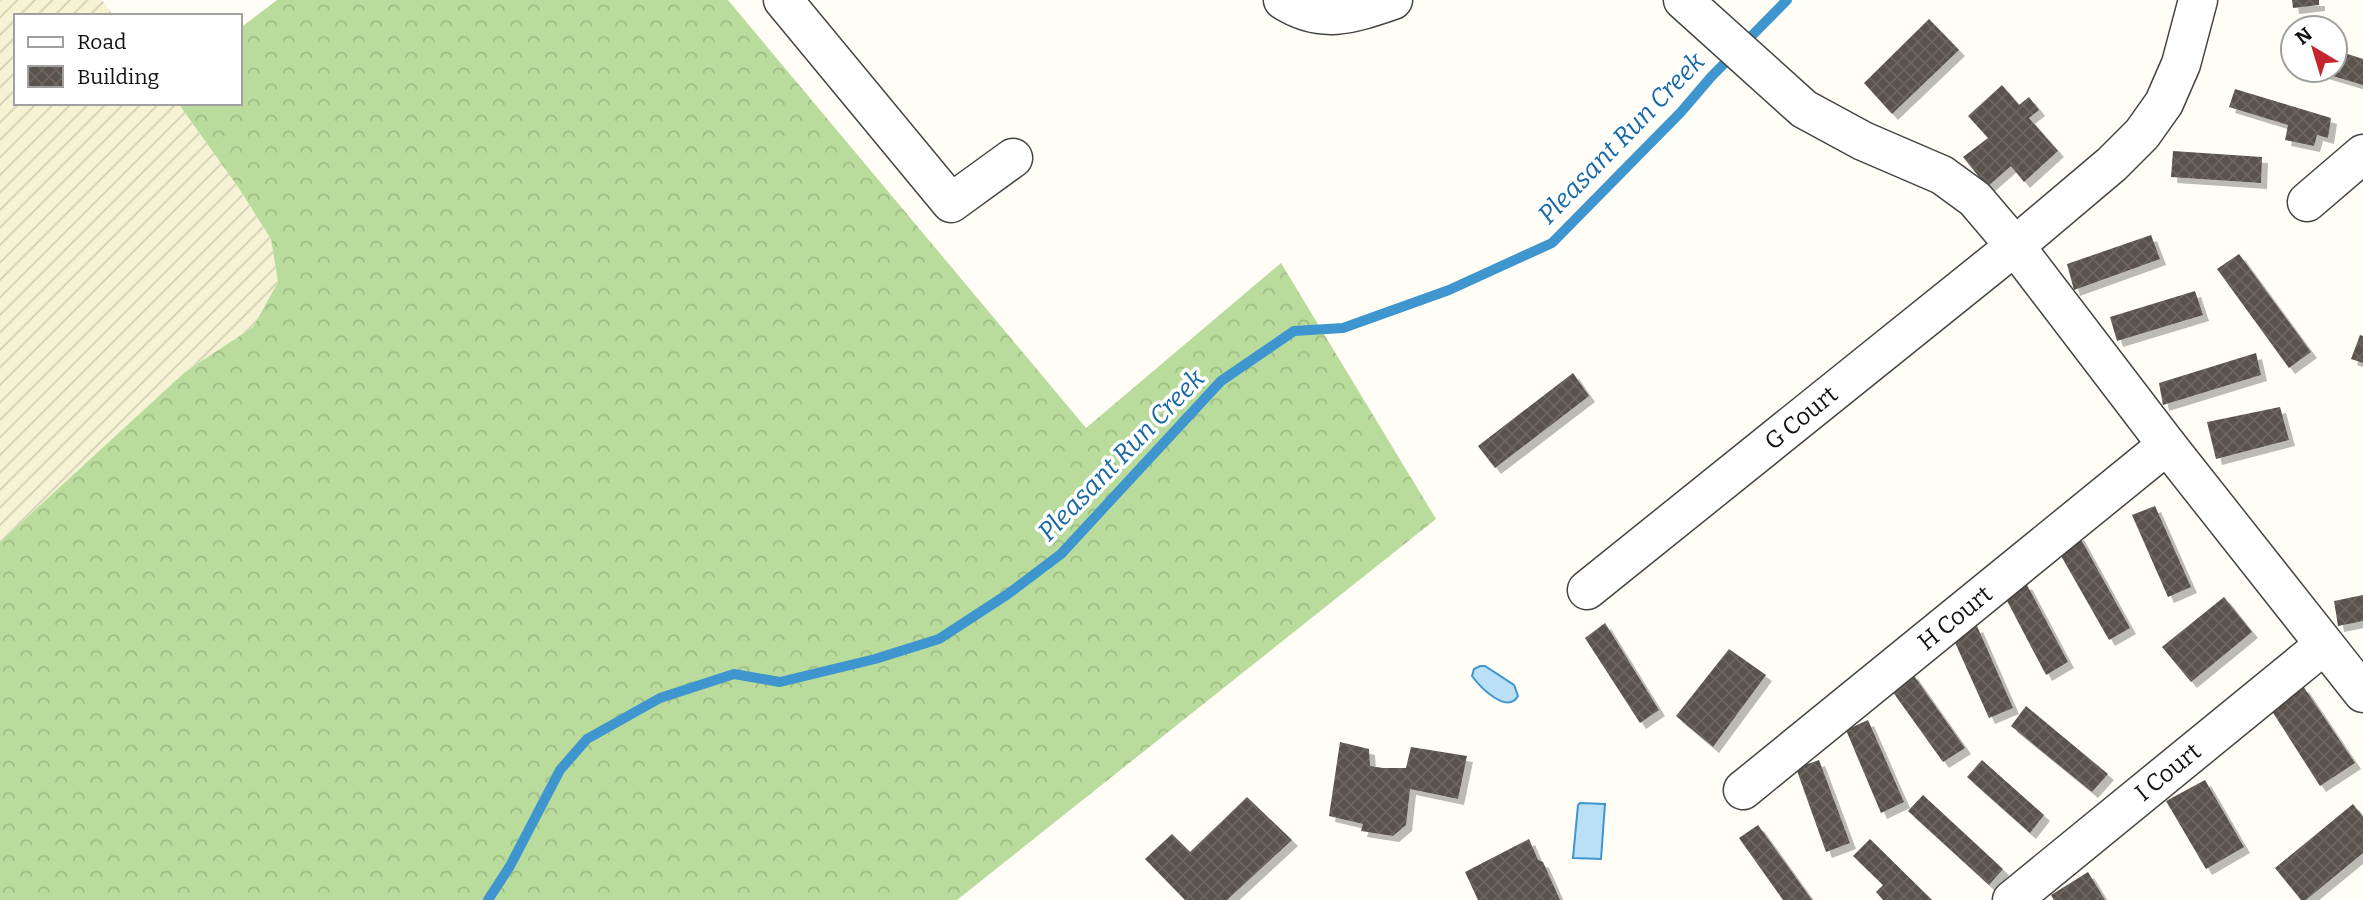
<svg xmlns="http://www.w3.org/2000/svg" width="2363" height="900" viewBox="0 0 2363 900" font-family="Bitter,serif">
<defs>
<pattern id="farmland-furrows" width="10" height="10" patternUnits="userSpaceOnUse" patternTransform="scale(1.75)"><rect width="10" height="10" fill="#f6f3d4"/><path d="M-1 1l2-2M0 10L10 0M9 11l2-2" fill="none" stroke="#d2cfb5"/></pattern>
<pattern id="forest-crowns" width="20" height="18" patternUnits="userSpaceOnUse" patternTransform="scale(1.75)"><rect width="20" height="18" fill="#b9dc9c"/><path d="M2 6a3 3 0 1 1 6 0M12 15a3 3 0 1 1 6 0" fill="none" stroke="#9ebc85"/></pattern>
<pattern id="building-cross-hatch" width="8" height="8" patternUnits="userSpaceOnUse" patternTransform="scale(1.75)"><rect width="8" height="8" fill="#5a524d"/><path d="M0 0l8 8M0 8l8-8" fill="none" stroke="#6d6662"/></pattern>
<filter id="shadow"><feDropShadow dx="6" dy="6" stdDeviation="0" flood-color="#0004"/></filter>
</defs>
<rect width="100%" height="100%" fill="#fffdf5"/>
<polygon fill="url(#farmland-furrows)" points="0,0 102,0 114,16 16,16 16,103 178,103 238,187 271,239 278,282 253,327 185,372 0,542"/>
<polygon fill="url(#forest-crowns)" points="277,0 728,0 1086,428 1281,263 1436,519 957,900 0,900 0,542 185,372 253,327 278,282 271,239 238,187 178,103 240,103 240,28"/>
<g fill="#b9e0f7" stroke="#3f96cf" stroke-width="2">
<path d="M1480,666H1485L1514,685L1518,696C1507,715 1480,687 1472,676L1474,669Z"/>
<polygon points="1580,803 1605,804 1601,859 1573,858 1578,805"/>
</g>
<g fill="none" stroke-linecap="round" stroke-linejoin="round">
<polyline stroke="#3f96cf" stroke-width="10" points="488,900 510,866 560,770 587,739 660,698 734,674 780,682 875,659 939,639 1008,594 1061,554 1221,381 1294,331 1343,328 1449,290 1552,243 1681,112 1711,77 1787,0"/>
</g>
<g fill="url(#building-cross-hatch)" filter="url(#shadow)">
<polygon points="2292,0 2319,0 2319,5 2293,8"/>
<polygon points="1929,19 1959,50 1892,114 1864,83"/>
<polygon points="2293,36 2293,64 2285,61"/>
<polygon points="2335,50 2363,59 2363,85 2316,71 2335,70"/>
<polygon points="2002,85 2019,105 2029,97 2039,110 2029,118 2058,151 2024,182 2011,166 1987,187 1963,157 1988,138 1968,116"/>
<polygon points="2235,89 2331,118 2328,138 2317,135 2314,146 2285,140 2288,125 2229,107"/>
<polygon points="2173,151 2262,157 2261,183 2171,177"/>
<polygon points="2151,235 2160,259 2074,290 2067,264"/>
<polygon points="2239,254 2311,352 2289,368 2217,269"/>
<polygon points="2195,291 2203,315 2117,341 2110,317"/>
<polygon points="2360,335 2363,336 2363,363 2351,359"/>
<polygon points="2256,353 2261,375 2163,405 2159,383"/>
<polygon points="1573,373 1589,396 1495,468 1478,446"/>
<polygon points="2280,407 2289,440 2216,459 2207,422"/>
<polygon points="2155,506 2191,587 2168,597 2132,515"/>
<polygon points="2078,534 2130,628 2109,640 2056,547"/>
<polygon points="2026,583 2068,662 2046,675 2004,595"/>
<polygon points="2363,595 2363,621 2338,626 2334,601"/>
<polygon points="2224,597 2252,632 2191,682 2162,647"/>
<polygon points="1605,623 1659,710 1640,723 1585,638"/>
<polygon points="1977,626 2013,708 1989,718 1953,638"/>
<polygon points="1729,649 1766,675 1713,747 1676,716"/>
<polygon points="1912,673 1965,748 1943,762 1890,688"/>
<polygon points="2303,686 2355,763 2320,786 2270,708"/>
<polygon points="2026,706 2108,774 2092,792 2011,726"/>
<polygon points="1868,720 1904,802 1881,813 1846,730"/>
<polygon points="1340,742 1369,749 1370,766 1383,768 1406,768 1411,747 1467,756 1458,799 1410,789 1406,825 1393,836 1361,831 1363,824 1329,816"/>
<polygon points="1819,760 1850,843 1826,852 1796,768"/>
<polygon points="1982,760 2044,815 2030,833 1967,777"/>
<polygon points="2205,780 2244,847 2206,869 2166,801"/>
<polygon points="1923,795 2003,869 1989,885 1908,811"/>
<polygon points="1247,797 1292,840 1227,900 1185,900 1145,859 1172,834 1190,852"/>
<polygon points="2353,804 2363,817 2363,853 2306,900 2301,900 2275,868"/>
<polygon points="1758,825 1812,900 1783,900 1739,838"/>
<polygon points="1529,839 1538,860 1543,862 1560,900 1478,900 1465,872"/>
<polygon points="1870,839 1932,900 1883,900 1876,892 1883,885 1853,856"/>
<polygon points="2088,872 2105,900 2054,900 2051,895"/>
</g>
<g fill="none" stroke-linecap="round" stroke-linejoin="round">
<g stroke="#444" stroke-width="41">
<g id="minor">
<polyline points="783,0 951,203 1013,158"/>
<path d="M1283,0C1322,25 1352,14 1393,0"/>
<polyline points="1683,0 1804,109 1863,141 1942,175 1975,199 2015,246 2167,445 2363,693"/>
<polyline points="2307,202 2363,154"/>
<polyline points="1587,590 2015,246 2112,164 2142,134 2164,103 2181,64 2198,0"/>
<polyline points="1743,790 2167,445"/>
<polyline points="2012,900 2324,645"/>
</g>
</g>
<use href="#minor" stroke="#fff" stroke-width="38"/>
</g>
<g text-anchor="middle" stroke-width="7" stroke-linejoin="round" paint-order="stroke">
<g font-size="24" fill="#111" stroke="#fff">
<text transform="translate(1801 418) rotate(-39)" y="8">G Court</text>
<text transform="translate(1955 618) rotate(-39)" y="8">H Court</text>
<text transform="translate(2168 772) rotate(-39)" y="8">I Court</text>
</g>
<g font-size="26" font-style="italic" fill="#1768a6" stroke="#fff">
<text transform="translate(1621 138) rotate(-46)" y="9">Pleasant Run Creek</text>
<text transform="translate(1121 455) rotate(-46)" y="9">Pleasant Run Creek</text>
</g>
</g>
<rect x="14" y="14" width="228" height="91" fill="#ffffff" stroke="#a0a0a0" stroke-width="2"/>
<rect x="28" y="37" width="35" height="10" fill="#ffffff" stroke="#a0a0a0" stroke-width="2"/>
<text x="77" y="49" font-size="21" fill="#111111">Road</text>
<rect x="28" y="66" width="35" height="21" fill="url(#building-cross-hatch)" stroke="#a0a0a0" stroke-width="2"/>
<text x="77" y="84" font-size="21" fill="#111111">Building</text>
<g transform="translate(2314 49) rotate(322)"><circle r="33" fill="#ffffff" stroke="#a0a0a0" stroke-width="2"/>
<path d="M0-5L12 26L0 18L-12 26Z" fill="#c4262e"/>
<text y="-10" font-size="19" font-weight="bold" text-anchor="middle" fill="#111111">N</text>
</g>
</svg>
